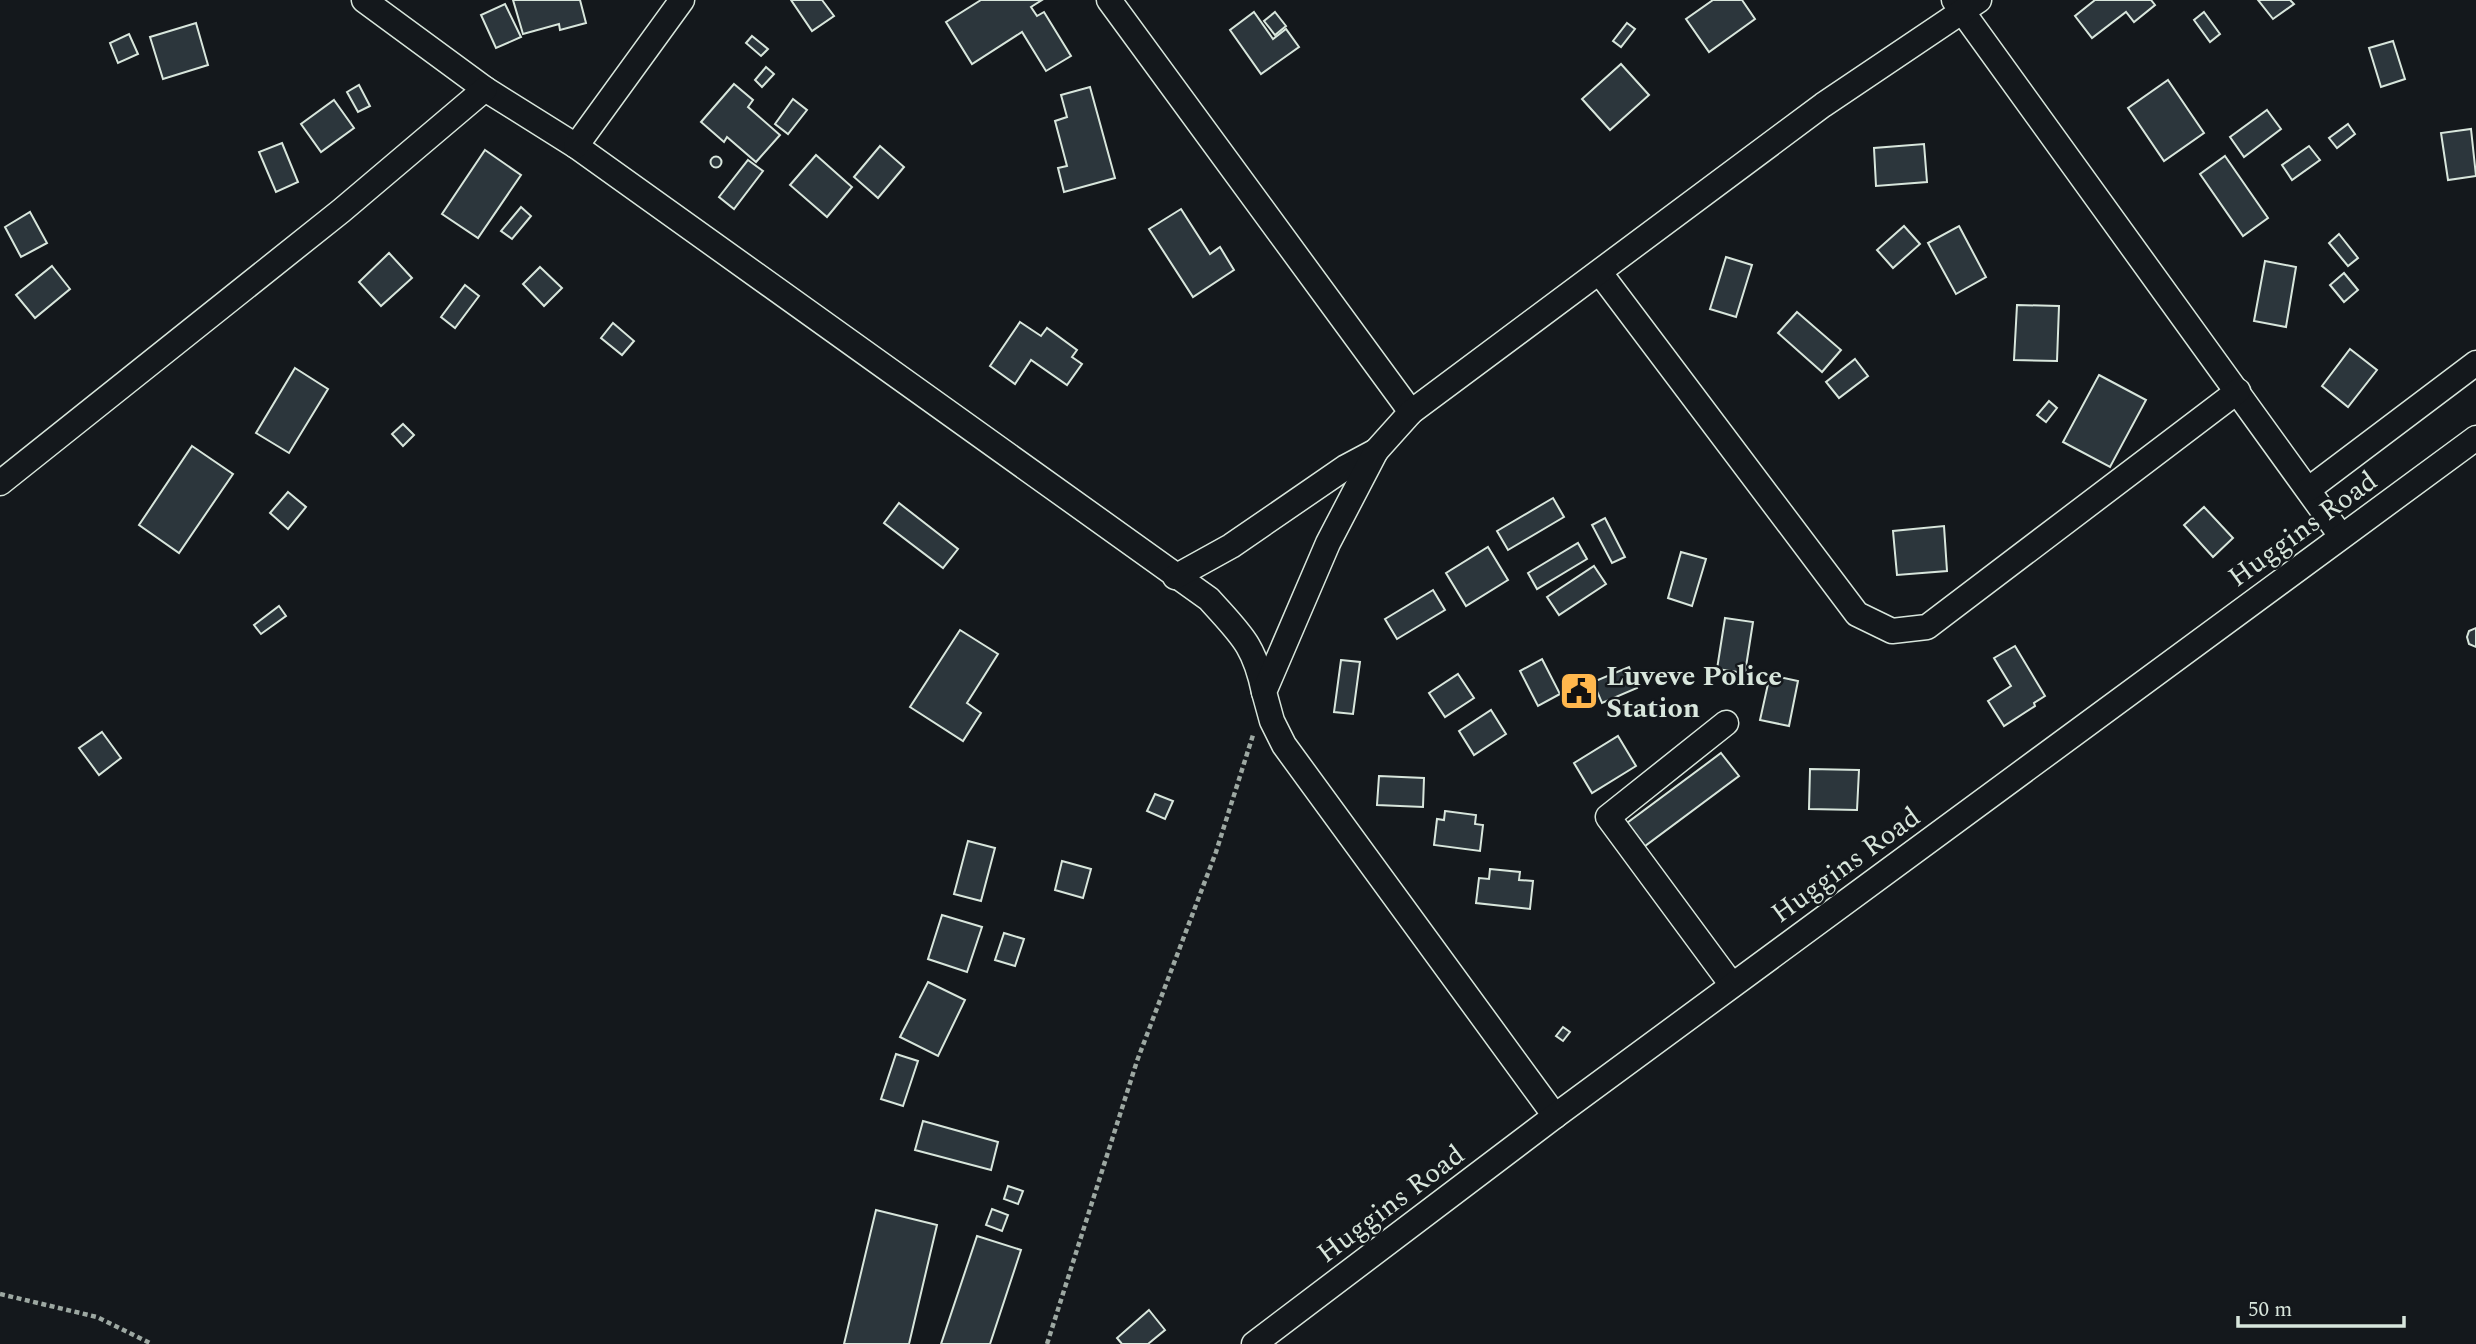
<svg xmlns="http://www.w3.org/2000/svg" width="2476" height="1344" viewBox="0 0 2476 1344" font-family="Spectral,serif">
<rect width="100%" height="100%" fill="#14181c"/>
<g fill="#2c363c" stroke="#d8e6dc" stroke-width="2">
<polygon points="513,0 580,0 586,23 560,30 559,24 523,34"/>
<polygon points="791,0 822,0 834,16 812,31"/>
<polygon points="981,0 1042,0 1031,7 1037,16 1044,12 1071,56 1046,71 1022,32 972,64 946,22"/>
<polygon points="1713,0 1742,0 1755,19 1709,52 1686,19"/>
<polygon points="2095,0 2151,0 2155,5 2134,22 2126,12 2092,38 2075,16"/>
<polygon points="2258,0 2290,0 2294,4 2273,19"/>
<polygon points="505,4 521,37 496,48 481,15"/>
<polygon points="1254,12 1273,39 1286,29 1299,47 1261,74 1230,30"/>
<polygon points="1275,12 1286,26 1275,35 1264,21"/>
<polygon points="2204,12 2220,34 2210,42 2194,20"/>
<polygon points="196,23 208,65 163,79 150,37"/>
<polygon points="1627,23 1635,29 1621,47 1613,41"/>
<polygon points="129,34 138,54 118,63 110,43"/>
<polygon points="752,36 768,49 761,56 746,43"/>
<polygon points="2393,41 2405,79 2381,87 2369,48"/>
<polygon points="1621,64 1649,95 1610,130 1582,99"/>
<polygon points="766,67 774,74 762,87 755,80"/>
<polygon points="2168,80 2204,133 2164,161 2128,108"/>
<polygon points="734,84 753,100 748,107 780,135 756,162 727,137 724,142 701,122"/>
<polygon points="359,85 370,106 358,112 347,92"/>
<polygon points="1090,87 1115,178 1064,192 1058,168 1067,166 1055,121 1067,117 1061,95"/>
<polygon points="793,99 807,110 788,134 775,124"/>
<polygon points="334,100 354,128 321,152 301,124"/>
<polygon points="2267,110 2281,129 2244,157 2230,137"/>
<polygon points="2348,124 2355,134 2337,148 2329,138"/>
<polygon points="2471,129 2476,176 2448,180 2441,133"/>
<polygon points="282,143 298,182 276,192 259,152"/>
<polygon points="1924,144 1927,182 1876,186 1874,148"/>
<polygon points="880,146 904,167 878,198 854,177"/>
<polygon points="2309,146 2320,160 2292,180 2282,165"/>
<polygon points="485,150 521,175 478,238 442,214"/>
<polygon points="816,155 852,187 827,217 790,185"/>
<polygon points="2225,156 2268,218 2243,236 2200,174"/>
<circle cx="716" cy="162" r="5.5"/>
<polygon points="748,160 763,171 734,209 719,197"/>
<polygon points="521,207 531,216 512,239 501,231"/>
<polygon points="1181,209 1210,254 1220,247 1234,270 1193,297 1149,229"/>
<polygon points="30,212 47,243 21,257 5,227"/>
<polygon points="1904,226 1920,244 1893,268 1877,250"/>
<polygon points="1959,226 1986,277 1956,294 1928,243"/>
<polygon points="2339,234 2358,258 2348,266 2329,243"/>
<polygon points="389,253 412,278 381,306 359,282"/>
<polygon points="1726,257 1752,265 1736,317 1710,309"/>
<polygon points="2265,261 2296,267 2286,327 2254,321"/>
<polygon points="52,266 70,289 35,318 16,295"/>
<polygon points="540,267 562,288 544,306 523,284"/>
<polygon points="2344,273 2358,290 2344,302 2330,285"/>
<polygon points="465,285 479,296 455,328 441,317"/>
<polygon points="2017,305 2059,306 2057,361 2014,360"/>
<polygon points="1797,312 1841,350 1822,372 1778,333"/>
<polygon points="1020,322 1041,336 1047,328 1077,350 1072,357 1082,364 1067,385 1031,360 1015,384 990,366"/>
<polygon points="613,323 634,341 622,355 601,338"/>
<polygon points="2350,349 2377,370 2348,407 2322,386"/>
<polygon points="1855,359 1868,376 1839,398 1826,382"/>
<polygon points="295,368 328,389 289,453 256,433"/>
<polygon points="2099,375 2146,400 2110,467 2063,442"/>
<polygon points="2049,401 2057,408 2046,422 2037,415"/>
<polygon points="403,424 414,435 403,446 392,434"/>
<polygon points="192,446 233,474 179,553 139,525"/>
<polygon points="288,492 306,507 288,529 270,513"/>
<polygon points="1553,498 1564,517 1508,550 1497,531"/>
<polygon points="899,503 958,549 943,568 884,523"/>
<polygon points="2204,507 2233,538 2213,557 2184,525"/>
<polygon points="1605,518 1625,557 1612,563 1592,525"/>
<polygon points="1944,526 1947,571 1897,575 1893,531"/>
<polygon points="1578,543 1587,559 1537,589 1528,573"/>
<polygon points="1488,547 1508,580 1466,606 1446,573"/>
<polygon points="1681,552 1706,559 1692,606 1668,598"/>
<polygon points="1594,566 1606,584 1559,615 1547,597"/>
<polygon points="1433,590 1445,610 1397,639 1385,619"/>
<polygon points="279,606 286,616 261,634 254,625"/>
<polygon points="1725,618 1753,622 1745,673 1717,669"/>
<polygon points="2476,628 2476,647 2469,644 2467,637 2469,631"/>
<polygon points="960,630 998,654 967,703 981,713 963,741 910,707"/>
<polygon points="2015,646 2045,696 2034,703 2035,706 2004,726 1988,701 2011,686 1994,658"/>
<polygon points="1542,659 1560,694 1538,706 1520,671"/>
<polygon points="1341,660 1360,662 1353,714 1334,712"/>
<polygon points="1629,667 1637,688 1602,703 1593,682"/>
<polygon points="1458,674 1474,698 1445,717 1429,693"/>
<polygon points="1770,675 1798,681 1789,726 1760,720"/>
<polygon points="1491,710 1506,734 1474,755 1459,731"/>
<polygon points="102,732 121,758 99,775 79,748"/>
<polygon points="1618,736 1636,766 1592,793 1574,763"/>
<polygon points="1721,753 1739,776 1645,846 1627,823"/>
<polygon points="1810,769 1859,770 1857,810 1809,809"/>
<polygon points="1379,776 1424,778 1423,807 1377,805"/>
<polygon points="1155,794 1173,801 1165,819 1147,811"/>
<polygon points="1445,811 1476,815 1475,824 1483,825 1480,851 1434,845 1437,819 1444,820"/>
<polygon points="968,841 995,848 981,901 954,894"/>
<polygon points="1062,861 1091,869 1083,898 1055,890"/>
<polygon points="1490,869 1520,872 1519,880 1533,881 1530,909 1476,903 1479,878 1489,879"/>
<polygon points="942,915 982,927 967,972 928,959"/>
<polygon points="1004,933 1024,939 1015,966 995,960"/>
<polygon points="928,982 965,1000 938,1056 900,1037"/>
<polygon points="1563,1027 1570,1032 1563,1041 1556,1036"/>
<polygon points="896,1054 918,1061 903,1106 881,1099"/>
<polygon points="923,1121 998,1142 991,1170 915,1150"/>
<polygon points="1008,1186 1023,1191 1018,1204 1004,1199"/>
<polygon points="992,1209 1008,1215 1002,1231 986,1225"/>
<polygon points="876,1210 937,1225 909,1344 844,1344"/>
<polygon points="977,1236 1021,1250 990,1344 941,1344"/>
<polygon points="1149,1310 1165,1330 1148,1344 1122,1344 1117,1338"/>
</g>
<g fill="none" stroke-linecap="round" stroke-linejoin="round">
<g stroke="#d8e6dc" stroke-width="27">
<g id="minor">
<path d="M364,0L485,89L576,146L1209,599C1241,635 1254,644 1264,692"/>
<polyline points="1109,0 1411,412"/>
<polyline points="1954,0 2341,536"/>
<polyline points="576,146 682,0"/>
<polyline points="1600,273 1857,614 1892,631 1927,627 2238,391"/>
<polyline points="0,483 341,211 485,89"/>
<polyline points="2309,489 2476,363"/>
<polyline points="1175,577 1231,546 1346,467 1376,451"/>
<polyline points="1726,723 1608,817 1732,985"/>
<polyline points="1555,1116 1284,745 1272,721 1264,692 1328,543 1376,451 1411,412 1823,105 1979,0"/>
<polyline points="1254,1344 1555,1116 2476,438"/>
</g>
</g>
<g stroke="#9da8a2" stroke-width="4.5" stroke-dasharray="5 3.5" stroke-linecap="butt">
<polyline points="0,1294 97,1317 152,1344"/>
<polyline points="1047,1344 1137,1061 1216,852 1253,735"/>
</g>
<use href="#minor" stroke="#14181c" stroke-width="24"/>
</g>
<defs>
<g id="civic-square" transform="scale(2.0125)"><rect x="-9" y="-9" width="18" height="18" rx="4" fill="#ffb74d" stroke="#14181c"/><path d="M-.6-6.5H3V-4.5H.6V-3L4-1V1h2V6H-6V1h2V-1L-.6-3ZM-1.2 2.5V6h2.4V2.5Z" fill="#111"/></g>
</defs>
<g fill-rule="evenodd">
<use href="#civic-square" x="1579" y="691"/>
</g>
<g text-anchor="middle" stroke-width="5" stroke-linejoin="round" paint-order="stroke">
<g font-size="28" fill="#d8e6dc" stroke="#14181c">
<text transform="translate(2302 528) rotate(-36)" y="10">Huggins Road</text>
<text transform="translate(1845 864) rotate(-36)" y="10">Huggins Road</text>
<text transform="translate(1390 1203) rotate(-37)" y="10">Huggins Road</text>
</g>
<g font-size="28" font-weight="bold" fill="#d8e6dc" stroke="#14181c" text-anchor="start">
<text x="1606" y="685">Luveve Police<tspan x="1606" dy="32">Station</tspan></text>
</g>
</g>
<path d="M2238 1316v10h166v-10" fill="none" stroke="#d8e6dc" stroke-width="3.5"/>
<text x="2248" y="1316" font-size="21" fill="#d8e6dc" stroke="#14181c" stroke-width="5" paint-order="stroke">50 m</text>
</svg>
